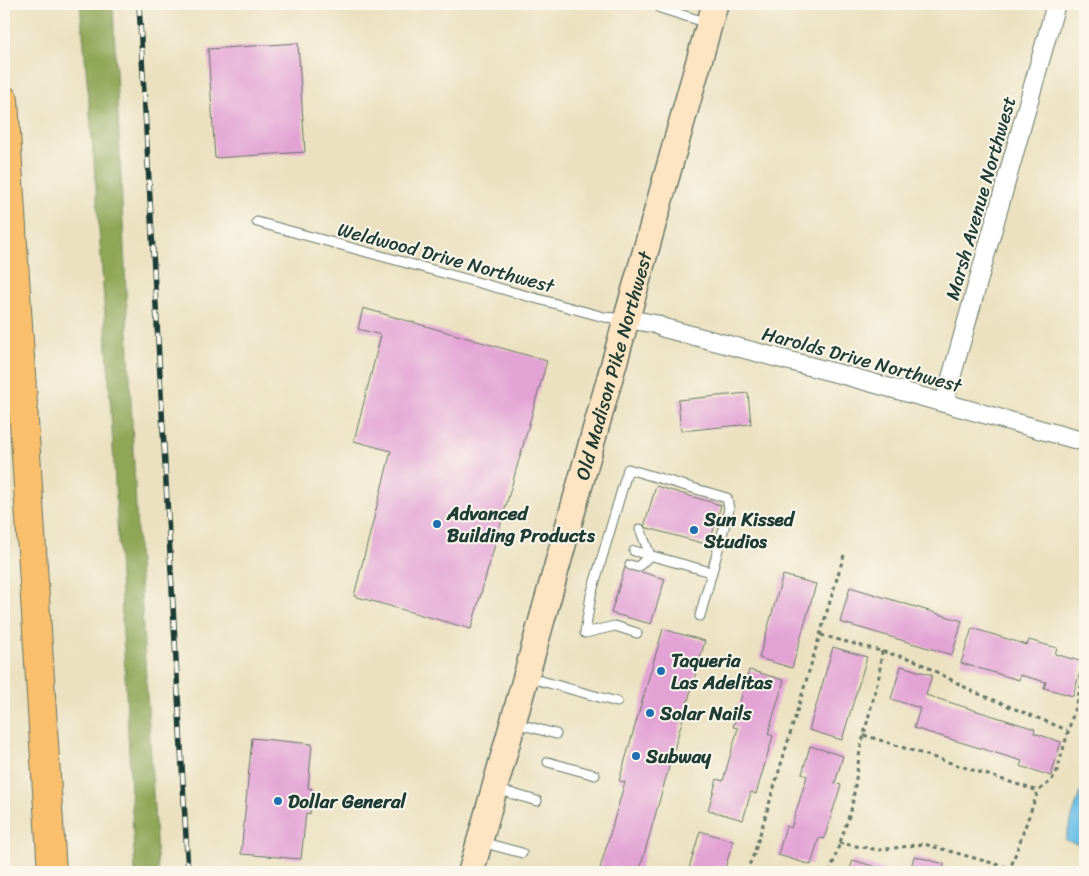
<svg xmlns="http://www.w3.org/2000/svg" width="1089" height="876" viewBox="0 0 1089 876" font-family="Sriracha,sans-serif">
<rect width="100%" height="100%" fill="#fbf7ec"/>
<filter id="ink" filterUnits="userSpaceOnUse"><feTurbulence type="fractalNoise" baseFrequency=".02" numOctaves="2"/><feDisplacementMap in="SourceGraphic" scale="10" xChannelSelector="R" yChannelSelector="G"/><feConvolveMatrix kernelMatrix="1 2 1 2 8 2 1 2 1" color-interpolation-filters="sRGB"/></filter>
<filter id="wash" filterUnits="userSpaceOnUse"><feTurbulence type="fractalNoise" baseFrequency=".0096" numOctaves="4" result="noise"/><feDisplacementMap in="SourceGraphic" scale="20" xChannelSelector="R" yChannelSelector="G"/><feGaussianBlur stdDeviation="1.12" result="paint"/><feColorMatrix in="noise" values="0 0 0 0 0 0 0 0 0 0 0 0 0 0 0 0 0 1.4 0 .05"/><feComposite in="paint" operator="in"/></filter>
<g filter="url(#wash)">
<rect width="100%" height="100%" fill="#ebe1c0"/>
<path fill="#8fa657" stroke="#577246" d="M80,4H113L137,530L158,872H135C120,583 108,292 80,4Z"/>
<polygon fill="#68bee5" stroke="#447e8c" points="1080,792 1085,794 1085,837 1082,845 1065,840"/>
<g id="blocks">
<g fill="#e2a2d4">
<polygon points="298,43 305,152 215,158 208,49"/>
<polygon points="363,308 547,361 471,629 354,596 391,451 354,441 381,335 358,329"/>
<polygon points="748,393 751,424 681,431 678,400"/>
<polygon points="656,486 721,505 709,545 644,527"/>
<polygon points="625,567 665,579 651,624 611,613"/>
<polygon points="783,575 816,584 792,668 759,658"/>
<polygon points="850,587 962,621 952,655 840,622"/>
<polygon points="972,628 1027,645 1029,640 1057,648 1055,654 1083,662 1073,696 1044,688 1046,682 1020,675 1019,680 961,663"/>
<polygon points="663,629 705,641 639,872 599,872 625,782 619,781"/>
<polygon points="833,647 867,657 842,740 809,730"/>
<polygon points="901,666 932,675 926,695 1035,729 1034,733 1061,742 1051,776 1020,766 1022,761 914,728 920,708 891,699"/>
<polygon points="749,670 784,680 768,734 773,736 756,794 751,792 743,820 708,810 717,779 723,781 738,728 733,727"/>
<polygon points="252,738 312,744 308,788 312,789 310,814 306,813 301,859 241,854"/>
<polygon points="810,746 843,756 835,783 841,785 824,839 819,838 811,865 778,855 786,826 791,828 807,776 802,774"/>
<polygon points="700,831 733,841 724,872 688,872"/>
<polygon points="914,856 944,864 943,870 948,872 910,872"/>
<polygon points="853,860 892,872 849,872"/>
</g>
</g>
</g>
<g filter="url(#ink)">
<use href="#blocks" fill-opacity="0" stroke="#667665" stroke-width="1"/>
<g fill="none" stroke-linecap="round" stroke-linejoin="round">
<g stroke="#667665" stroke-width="11">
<g id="lane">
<polyline points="661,4 660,8 708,23"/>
<polyline points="257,222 604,317 625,319"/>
<polyline points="634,551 711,572"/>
<polyline points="630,565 638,567 650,555 640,529"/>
<polyline points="637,633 615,626 585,633 591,595 628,469 727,498 729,509 700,616"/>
<polyline points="527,677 617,702"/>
<polyline points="515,723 556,734"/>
<polyline points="548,762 595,775"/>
<polyline points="496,789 537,801"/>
<polyline points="481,842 522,853"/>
</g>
</g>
<g stroke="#667665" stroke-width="20">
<g id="street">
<polyline points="628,319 655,324 664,328 851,377 1085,442"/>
<polyline points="944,403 1056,4"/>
</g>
</g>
<g stroke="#667665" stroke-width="28">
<g id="secondary">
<path id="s1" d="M471,872L715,4"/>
</g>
</g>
<g stroke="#667665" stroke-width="30">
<polyline id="highway" points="4,100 52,872"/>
</g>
<g stroke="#667665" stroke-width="3" stroke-dasharray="4 4" stroke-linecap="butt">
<polyline points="821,635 914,660 974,692 1067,730"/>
<polyline points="864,735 1038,791"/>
<polyline points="839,843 879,850 924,844 1010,868"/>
<polyline points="746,872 754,854 844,555"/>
<polyline points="830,872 852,807 860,750 879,676 882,651"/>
<polyline points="1009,872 1038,791 1051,781 1057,771 1085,672"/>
</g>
<use href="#lane" stroke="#fff" stroke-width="9"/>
<use href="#street" stroke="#fff" stroke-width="18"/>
<use href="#secondary" stroke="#fde5c4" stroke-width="25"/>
<use href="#highway" stroke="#f9bf6c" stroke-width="28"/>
<g stroke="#1f3d34" stroke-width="5.5">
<polyline id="rail" points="139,4 188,872"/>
</g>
<use href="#rail" stroke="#fbf7ec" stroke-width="4" stroke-dasharray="11" stroke-linecap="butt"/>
</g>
</g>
<g fill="#1f6fb2" stroke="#fbf7ec" stroke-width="2">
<circle cx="437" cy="524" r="5"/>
<circle cx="694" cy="530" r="5"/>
<circle cx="661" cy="671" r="5"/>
<circle cx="650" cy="713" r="5"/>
<circle cx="636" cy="756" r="5"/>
<circle cx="278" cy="801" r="5"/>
</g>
<g text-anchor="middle" stroke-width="4" stroke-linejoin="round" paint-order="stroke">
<g font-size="19" fill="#1f3d34" stroke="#fbf7ec">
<text transform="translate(980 198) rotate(-74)" y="7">Marsh Avenue Northwest</text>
<text transform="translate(446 257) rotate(15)" y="7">Weldwood Drive Northwest</text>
<text transform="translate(862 359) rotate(15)" y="7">Harolds Drive Northwest</text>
<text dy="7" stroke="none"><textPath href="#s1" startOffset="526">Old Madison Pike Northwest</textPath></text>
</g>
<g font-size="19" font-weight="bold" fill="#1f3d34" stroke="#fbf7ec" text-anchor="start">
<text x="447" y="520">Advanced<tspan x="447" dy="22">Building Products</tspan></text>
<text x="704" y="526">Sun Kissed<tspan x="704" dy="22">Studios</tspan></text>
<text x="671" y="667">Taqueria<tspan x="671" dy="22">Las Adelitas</tspan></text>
<text x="660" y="720">Solar Nails</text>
<text x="646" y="763">Subway</text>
<text x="288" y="808">Dollar General</text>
</g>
</g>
<rect width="1089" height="876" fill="none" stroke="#fbf7ec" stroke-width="20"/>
</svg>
